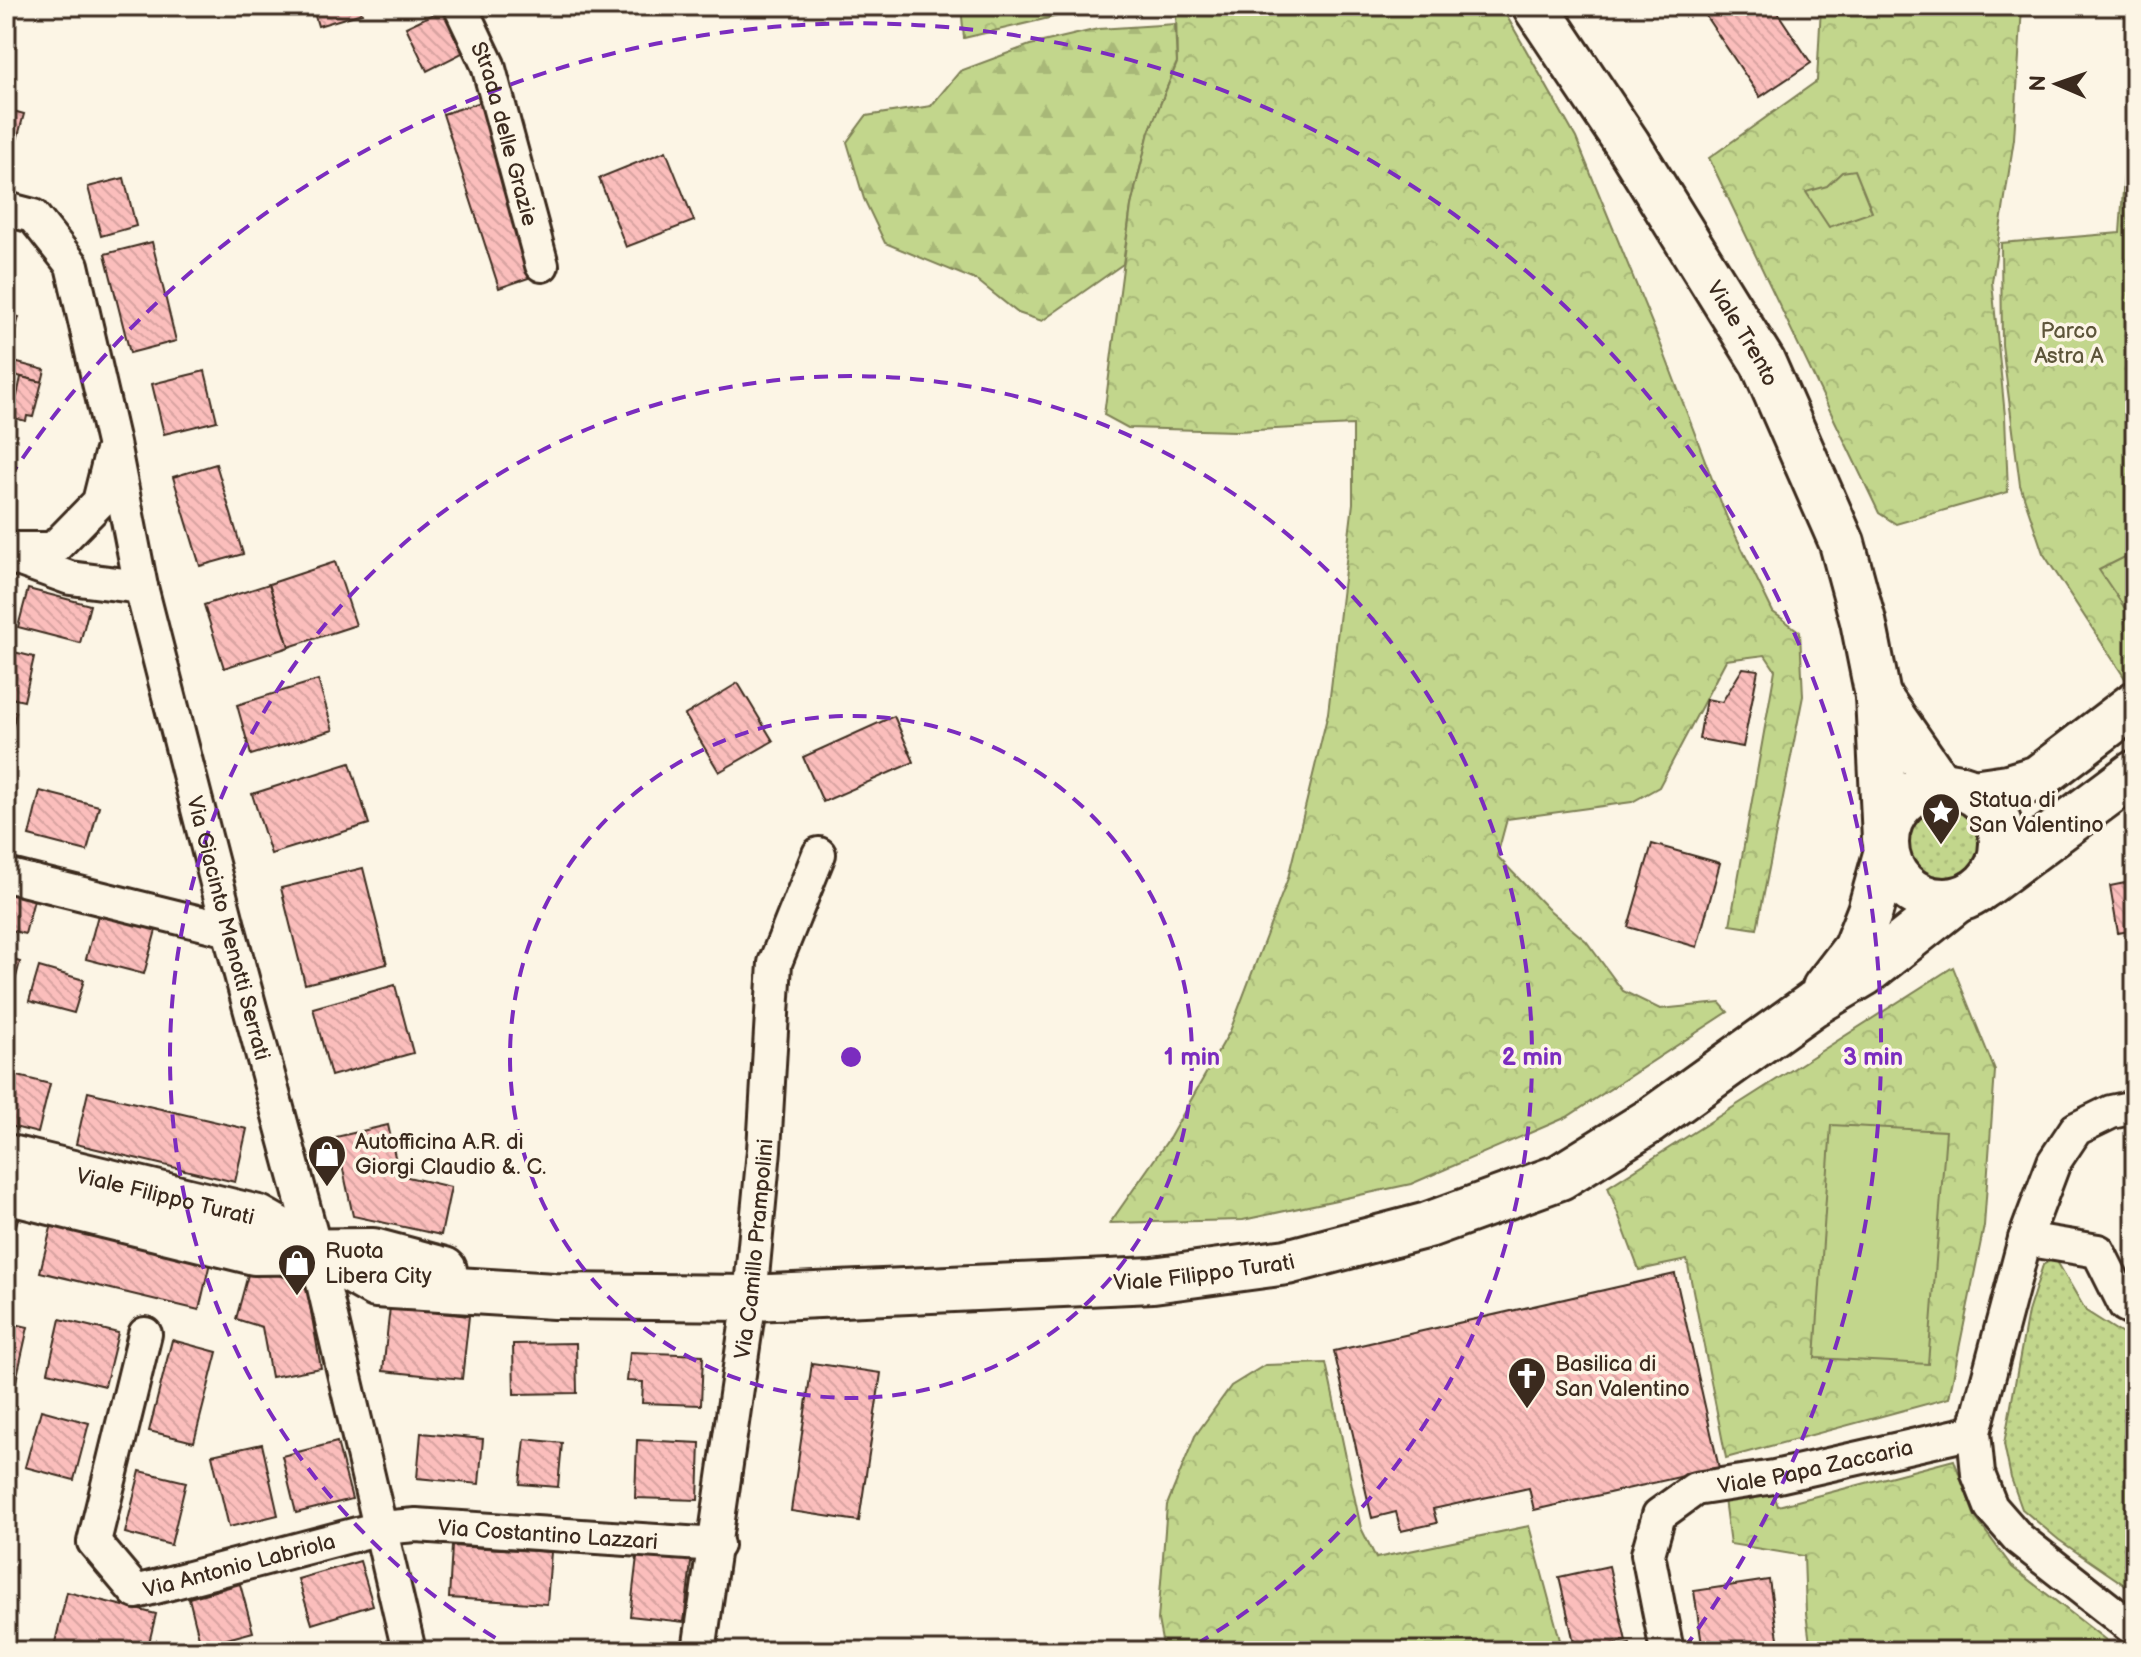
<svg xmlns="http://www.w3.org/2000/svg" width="2141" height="1657" viewBox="0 0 2141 1657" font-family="'Balsamiq Sans',sans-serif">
<defs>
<pattern id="forest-firs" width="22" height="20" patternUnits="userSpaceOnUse" patternTransform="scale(2)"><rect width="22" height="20" fill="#c2d68c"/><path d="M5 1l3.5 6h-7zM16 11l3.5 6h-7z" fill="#a8b878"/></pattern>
<pattern id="park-crowns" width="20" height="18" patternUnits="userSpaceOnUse" patternTransform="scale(2)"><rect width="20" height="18" fill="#c2d68c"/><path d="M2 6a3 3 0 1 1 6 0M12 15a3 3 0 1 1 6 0" fill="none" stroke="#a8b878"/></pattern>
<pattern id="garden-dots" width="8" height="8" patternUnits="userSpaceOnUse" patternTransform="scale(2)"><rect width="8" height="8" fill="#c2d68c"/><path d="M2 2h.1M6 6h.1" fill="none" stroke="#a8b878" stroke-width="1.8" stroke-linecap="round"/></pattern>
<pattern id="building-back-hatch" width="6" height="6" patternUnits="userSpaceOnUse" patternTransform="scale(2)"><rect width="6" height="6" fill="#fbbebc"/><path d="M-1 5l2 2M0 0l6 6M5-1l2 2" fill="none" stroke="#d8a3a1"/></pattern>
</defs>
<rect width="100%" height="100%" fill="#fcf5e5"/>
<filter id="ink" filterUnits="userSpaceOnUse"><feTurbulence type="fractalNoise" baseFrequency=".0125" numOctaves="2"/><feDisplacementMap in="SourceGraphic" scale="16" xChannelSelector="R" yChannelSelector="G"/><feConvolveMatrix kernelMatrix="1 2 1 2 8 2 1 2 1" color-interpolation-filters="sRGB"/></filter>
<g filter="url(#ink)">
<polygon fill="url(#forest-firs)" stroke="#7e8055" stroke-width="2" points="1175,24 1177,63 1149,132 1131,206 1123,264 1042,321 1018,313 978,281 885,243 864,199 847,142 866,116 931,106 960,71 1030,45 1098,29"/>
<g fill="url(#park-crowns)" stroke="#7e8055" stroke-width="2">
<polygon points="961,6 1100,6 964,38"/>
<polygon points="1176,6 1501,6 1576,138 1661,345 1727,518 1773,612 1800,632 1803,696 1757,929 1730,925 1775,670 1765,655 1726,660 1659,787 1632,802 1507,819 1497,856 1547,908 1586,941 1623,991 1660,1009 1720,1003 1728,1012 1567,1117 1411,1184 1243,1220 1110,1223 1170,1137 1230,1031 1288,878 1328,713 1353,503 1353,425 1236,431 1128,428 1104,415 1131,206 1149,132 1177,63"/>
<polygon points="1821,6 2022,6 2014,139 1992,282 2005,416 2008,492 1896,524 1879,513 1709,158 1817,81"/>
<polygon points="2135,17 2135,552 2100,570 2135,623 2134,692 2043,553 2020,485 2002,345 2001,243 2120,233"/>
<polygon points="1953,967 1995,1071 1984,1226 1949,1398 1726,1458 1687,1260 1639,1270 1608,1187"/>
<polygon points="1326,1363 1361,1528 1376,1558 1529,1526 1563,1651 1164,1651 1158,1620 1167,1505 1195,1436 1231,1386 1265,1365"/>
<polygon points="1954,1460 1975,1517 2012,1567 2120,1651 1811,1651 1806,1613 1804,1556 1730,1544 1724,1499 1773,1492 1778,1506"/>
</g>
<g fill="url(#garden-dots)" stroke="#7e8055" stroke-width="2">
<path d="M1936,802C1968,802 1997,829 1982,863C1978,875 1971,878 1960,882C1953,884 1943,890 1936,890C1906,890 1897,850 1902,827C1906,813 1924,806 1936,802Z"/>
<polygon points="2055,1258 2086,1311 2135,1342 2135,1592 2059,1540 2022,1509 2011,1478 2004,1444 2028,1312 2043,1265"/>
</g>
<g fill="#c2d68c" stroke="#7e8055" stroke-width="2">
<polygon points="1855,170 1872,212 1829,227 1806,192 1827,186 1842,172"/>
<polygon points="2129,555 2135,566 2135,623 2099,570"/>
<polygon points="1831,1125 1946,1131 1928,1364 1815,1358"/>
</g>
<g fill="url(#building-back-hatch)" stroke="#3b2a1e" stroke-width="2">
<polygon points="312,6 359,6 362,13 318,26"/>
<polygon points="450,6 478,45 427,71 406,27"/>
<polygon points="1699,6 1773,6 1811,63 1760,97"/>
<polygon points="481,102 537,275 499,288 443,114"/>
<polygon points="6,109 24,114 10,166 6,164"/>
<polygon points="666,151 694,221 626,247 599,178"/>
<polygon points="124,178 136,226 101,236 88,187"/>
<polygon points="152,242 176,341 130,353 105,254"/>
<polygon points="6,314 19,317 13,339 6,337"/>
<polygon points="6,360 45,370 42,382 6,373"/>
<polygon points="205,371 217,421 164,434 152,384"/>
<polygon points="21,377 42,382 33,417 27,416 26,421 6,416 6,393 17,396"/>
<polygon points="216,464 243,554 200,566 173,477"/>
<polygon points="335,562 356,625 289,647 269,584"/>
<polygon points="269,584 289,647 224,668 204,605"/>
<polygon points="28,589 90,605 80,643 18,627"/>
<polygon points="6,650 34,657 24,701 6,697"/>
<polygon points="1743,668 1758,670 1743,747 1699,739 1706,699 1722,702"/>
<polygon points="318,680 333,730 251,755 237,705"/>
<polygon points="738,683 773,741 719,772 685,715"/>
<polygon points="6,710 16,712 8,748 6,748"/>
<polygon points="894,716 914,762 823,802 803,757"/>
<polygon points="350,763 369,824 271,854 252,794"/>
<polygon points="40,791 99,806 87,851 29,836"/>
<polygon points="1652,844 1720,863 1697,947 1628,927"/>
<polygon points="363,868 387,964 305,984 281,888"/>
<polygon points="2135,881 2135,930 2118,933 2110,886"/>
<polygon points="6,888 35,896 25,934 6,929"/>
<polygon points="98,915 156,930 144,974 86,959"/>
<polygon points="6,958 20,962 11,996 6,995"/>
<polygon points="39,967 84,980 74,1013 29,1001"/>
<polygon points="395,985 413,1053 331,1076 313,1008"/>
<polygon points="6,1073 50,1084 38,1133 6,1125"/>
<polygon points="88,1092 247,1129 235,1182 76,1144"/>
<polygon points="388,1125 399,1175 451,1187 441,1235 353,1216 336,1137"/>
<polygon points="6,1208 20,1211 6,1262"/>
<polygon points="54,1216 212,1254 199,1310 40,1272"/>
<polygon points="250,1267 306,1283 321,1368 271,1377 262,1327 236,1319"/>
<polygon points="1675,1274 1719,1468 1534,1510 1529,1488 1433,1509 1437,1523 1401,1531 1396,1512 1372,1518 1334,1351"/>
<polygon points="390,1307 469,1316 462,1379 383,1371"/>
<polygon points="60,1319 118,1333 105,1386 48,1372"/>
<polygon points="6,1322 28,1327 10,1408 6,1408"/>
<polygon points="172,1340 217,1352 194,1442 149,1431"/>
<polygon points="576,1343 577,1393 514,1394 513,1344"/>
<polygon points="630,1352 703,1355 701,1405 642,1403 643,1382 627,1381"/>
<polygon points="812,1363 881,1373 859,1521 791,1511"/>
<polygon points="41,1410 89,1423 74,1480 25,1467"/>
<polygon points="421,1433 483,1439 479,1484 417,1478"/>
<polygon points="525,1439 562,1443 558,1487 520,1484"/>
<polygon points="637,1440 700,1443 698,1500 635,1498"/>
<polygon points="337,1442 352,1499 296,1513 282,1456"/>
<polygon points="262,1444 278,1515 229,1527 212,1455"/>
<polygon points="140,1471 186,1482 171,1545 125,1533"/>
<polygon points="452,1546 551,1552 547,1604 449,1598"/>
<polygon points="638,1548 692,1554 684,1622 630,1616"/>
<polygon points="360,1561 373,1605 312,1624 298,1579"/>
<polygon points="1609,1566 1626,1641 1576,1651 1559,1577"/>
<polygon points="1769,1580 1780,1651 1703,1651 1694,1591"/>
<polygon points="240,1584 253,1632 201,1646 189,1598"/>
<polygon points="67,1592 156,1614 147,1651 53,1651"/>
<polygon points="1630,1644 1632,1651 1604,1651 1603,1649"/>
</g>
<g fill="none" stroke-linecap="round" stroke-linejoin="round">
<g stroke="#3b2a1e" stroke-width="38">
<g id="street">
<path id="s1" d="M460,6L488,65L542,265"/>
<path id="s2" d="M6,209L33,216L72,265L113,443L141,587L229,930L316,1253L409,1651"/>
<polyline points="6,549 53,549 99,502 111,454"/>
<polyline points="12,557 70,578 141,587"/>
<polyline points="6,875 229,930"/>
<polyline points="2135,1107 2111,1112 2076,1129 2054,1162 2025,1239 1974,1432 1978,1474 1991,1507 2019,1539 2135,1630"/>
<polyline points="2025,1239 2098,1251 2125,1305 2135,1310"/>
<path id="s3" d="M145,1334L94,1542L136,1592L380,1528L416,1525L717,1545"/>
<path id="s4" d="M699,1651L750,1298L764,1150L775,963L819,854"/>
<path id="s5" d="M1667,1651L1648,1554L1659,1515L1695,1489L1774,1477L1974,1432"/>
</g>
</g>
<g stroke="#3b2a1e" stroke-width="50">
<g id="secondary">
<path id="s6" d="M1535,6L1628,145L1763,363L1842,543L1863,621L1878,696L1885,839"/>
<polyline points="1878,696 1940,785"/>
<circle cx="1944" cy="843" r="58"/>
<polyline points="1973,792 2008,787 2038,778 2135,704"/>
<polyline points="1985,885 2135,773"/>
<polyline points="1825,988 1855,949 1870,911 1886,854"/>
<path id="s7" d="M6,1157L258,1218L376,1285L554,1296L750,1298L1153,1280L1287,1262L1428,1225L1560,1177L1650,1121L1813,1004L1865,973L1957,900"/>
<polyline points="6,1191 254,1252 373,1251 444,1270"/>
</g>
</g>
<use href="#street" stroke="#fcf5e5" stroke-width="32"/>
<use href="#secondary" stroke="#fcf5e5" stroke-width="44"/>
</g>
</g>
<g fill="none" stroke="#7b2cbf" stroke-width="4" stroke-dasharray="14 10">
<circle cx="851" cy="1057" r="341"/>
<path d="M516 1650A681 681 0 1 1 1186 1650"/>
<path d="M9 478A1022 1022 0 1 1 1683 1650"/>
</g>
<defs>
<g id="sight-pin" transform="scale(2)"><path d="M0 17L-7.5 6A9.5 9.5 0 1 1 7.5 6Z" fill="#3b2a1e" stroke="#fcf5e5"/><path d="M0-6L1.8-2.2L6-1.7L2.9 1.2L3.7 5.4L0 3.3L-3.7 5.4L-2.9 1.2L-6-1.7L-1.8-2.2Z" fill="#fff"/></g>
<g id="shop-pin" transform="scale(2)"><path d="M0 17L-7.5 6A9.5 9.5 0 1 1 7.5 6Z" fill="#3b2a1e" stroke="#fcf5e5"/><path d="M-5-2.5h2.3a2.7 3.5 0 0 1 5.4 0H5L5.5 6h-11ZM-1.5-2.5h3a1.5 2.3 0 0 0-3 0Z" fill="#fff"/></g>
<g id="church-pin" transform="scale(2)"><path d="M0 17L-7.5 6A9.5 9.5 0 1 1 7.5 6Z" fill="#3b2a1e" stroke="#fcf5e5"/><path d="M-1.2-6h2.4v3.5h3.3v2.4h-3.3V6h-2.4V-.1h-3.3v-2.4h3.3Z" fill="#fff"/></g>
</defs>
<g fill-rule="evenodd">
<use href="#sight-pin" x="1941" y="812"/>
<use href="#shop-pin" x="327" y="1154"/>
<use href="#shop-pin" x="297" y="1263"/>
<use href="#church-pin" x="1527" y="1376"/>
</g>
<g text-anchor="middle" stroke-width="7" stroke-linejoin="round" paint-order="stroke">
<g font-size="22" fill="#3b2a1e" stroke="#fcf5e5">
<text dy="8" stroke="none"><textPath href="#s1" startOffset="136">Strada delle Grazie</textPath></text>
<text dy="8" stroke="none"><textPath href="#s6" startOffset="388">Viale Trento</textPath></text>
<text dy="8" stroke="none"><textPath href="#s2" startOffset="772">Via Giacinto Menotti Serrati</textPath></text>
<text dy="8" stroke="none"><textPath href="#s7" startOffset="164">Viale Filippo Turati</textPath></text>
<text dy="8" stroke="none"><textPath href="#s4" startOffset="406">Via Camillo Prampolini</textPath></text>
<text dy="8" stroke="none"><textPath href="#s7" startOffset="1224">Viale Filippo Turati</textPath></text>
<text dy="8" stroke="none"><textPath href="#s5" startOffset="306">Viale Papa Zaccaria</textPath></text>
<text dy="8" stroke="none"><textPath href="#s3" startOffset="700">Via Costantino Lazzari</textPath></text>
<text dy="8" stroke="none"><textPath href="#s3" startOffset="386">Via Antonio Labriola</textPath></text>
</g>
<g font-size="22" fill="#5d553a" stroke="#fcf5e5">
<text x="2069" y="338">Parco<tspan x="2069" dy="25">Astra A</tspan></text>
</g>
<g font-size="22" fill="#3b2a1e" stroke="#fcf5e5" text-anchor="start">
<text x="1969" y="807">Statua di<tspan x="1969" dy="25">San Valentino</tspan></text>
<text x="355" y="1149">Autofficina A.R. di<tspan x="355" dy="25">Giorgi Claudio &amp;. C.</tspan></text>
<text x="325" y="1258">Ruota<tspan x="325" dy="25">Libera City</tspan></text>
<text x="1555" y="1371">Basilica di<tspan x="1555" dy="25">San Valentino</tspan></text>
</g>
</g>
<circle cx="851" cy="1057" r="12" fill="#7b2cbf" stroke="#fcf5e5" stroke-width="4"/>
<g font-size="24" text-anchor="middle" font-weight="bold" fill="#7b2cbf" stroke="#fcf5e5" stroke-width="7" stroke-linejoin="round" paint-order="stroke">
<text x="1192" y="1065">1 min</text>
<text x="1532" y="1065">2 min</text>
<text x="1873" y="1065">3 min</text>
</g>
<rect width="2141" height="1657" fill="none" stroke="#fcf5e5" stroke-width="32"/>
<rect x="16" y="16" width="2109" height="1625" fill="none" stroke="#3b2a1e" stroke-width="3" filter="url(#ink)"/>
<g transform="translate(2057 84) rotate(272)" stroke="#fcf5e5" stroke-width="6" paint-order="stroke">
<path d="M0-6L14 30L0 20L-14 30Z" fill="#3b2a1e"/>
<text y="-12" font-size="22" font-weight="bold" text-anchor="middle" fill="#3b2a1e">N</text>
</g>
</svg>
